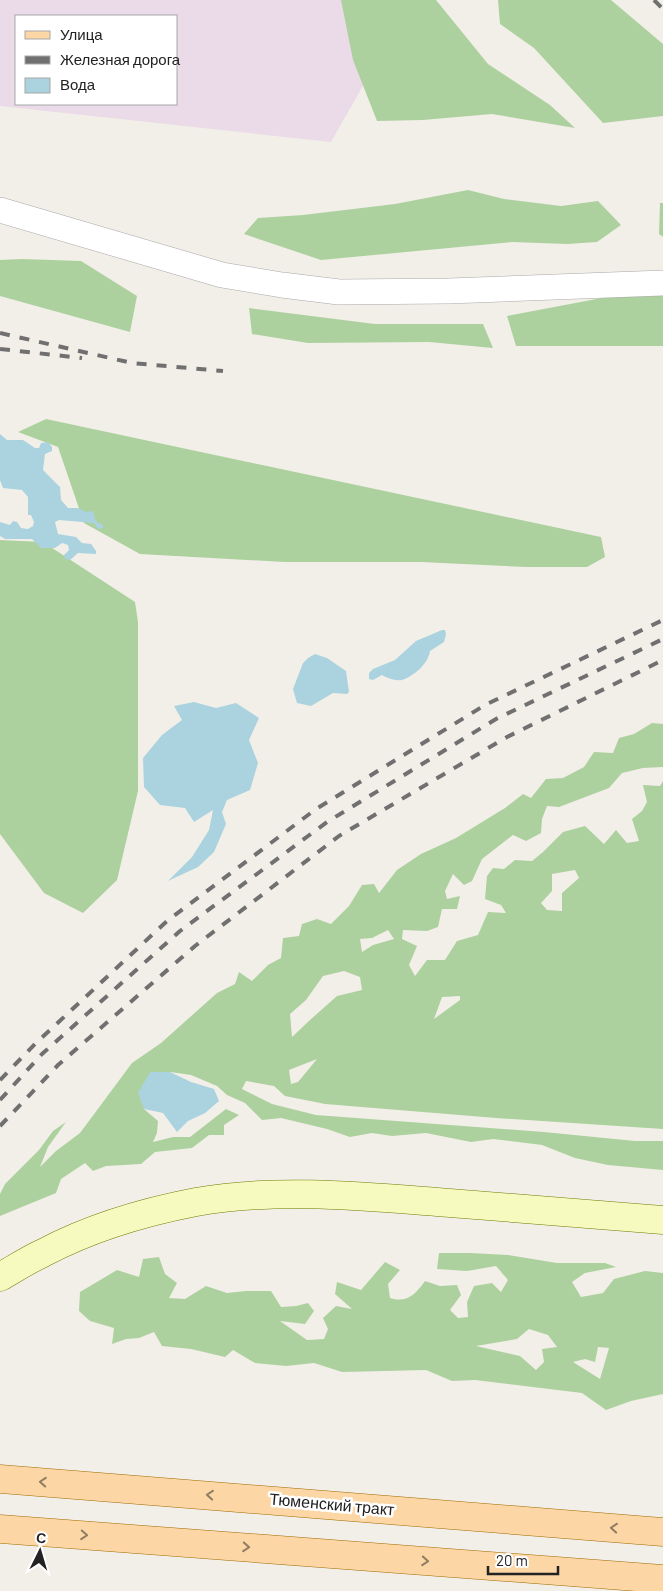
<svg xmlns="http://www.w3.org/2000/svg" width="663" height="1591" viewBox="0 0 663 1591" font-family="Barlow,sans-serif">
<rect width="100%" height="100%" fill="#f2efe9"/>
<path fill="#ebdbe8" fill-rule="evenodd" d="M0,0H367L385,47L331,142L0,106ZM16,16H176V104H16Z"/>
<g fill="#add19e" fill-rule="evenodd">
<polygon points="341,0 436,0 488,64 550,105 575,128 492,114 423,120 377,121 353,60"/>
<polygon points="498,0 611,0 663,44 663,116 603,123 534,48 500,24"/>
<polygon points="468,190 504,199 561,206 598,201 621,225 597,242 567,244 512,242 321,260 244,234 258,218 303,215 395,204"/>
<polygon points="660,203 663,203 663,237 659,234"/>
<polygon points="22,259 81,261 137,296 130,332 0,296 0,260"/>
<polygon points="663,294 663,346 516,346 507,316 607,297"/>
<polygon points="249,308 375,324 483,324 493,348 429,342 308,343 252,334"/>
<polygon points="46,419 601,537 605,557 587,567 526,567 421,562 285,562 140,554 84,523 58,447 18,432"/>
<polygon points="0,540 43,542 135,602 138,622 138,791 117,880 83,913 44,893 0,834"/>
<path d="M652,723L663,724V767L643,768L622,773L609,788L559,807L547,806L542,819L541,833L526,841L513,835L482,859L472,881L464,885L453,874L445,891L447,899L460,896L457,909H442L438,927L427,931L403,930L402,939L417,946L409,965L415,976L427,960H445L457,941L478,935L488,912L506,913L501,905L485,899L487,876L493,868L504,869L515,860L532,861L543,852L563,832L585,826L604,844L616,830L627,843L639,841L632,819L642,811L647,802L643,785L660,786L663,781V1129L496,1118L325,1104L285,1096L274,1086L246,1081L242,1089L272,1104L316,1115L544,1132L635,1141H663V1170L608,1165L575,1158L542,1145L493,1139L471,1142L426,1133L392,1136L372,1133L350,1137L327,1129L281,1118L262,1120L245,1103L227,1095L217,1086L191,1075L170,1072L144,1109L158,1121L157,1133L153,1142L173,1137H190L226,1109L239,1115L224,1125V1135H209L192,1148L155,1152L141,1164L106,1166L93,1171L85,1163L61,1179L56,1193L0,1216V1194L5,1184L39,1150L53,1131L66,1122L48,1147L40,1167L56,1151L80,1133L132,1063L161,1043L217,993L235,984L239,972L252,981L268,965L281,958L283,938L299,936L302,924L317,919L331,924L349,906L362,885L374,884L379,893L397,870L421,854L456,838L505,808L523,794L531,798L546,779L563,778L584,767L594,752L613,753L619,738L634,734ZM575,870L579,878L562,893V911L547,910L541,903L552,891V874ZM388,930L394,939L373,945L362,952L360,939L372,938ZM344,971L360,977L362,990L337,996L310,1020L292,1037L290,1014L306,1000L323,976ZM460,996V1000L434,1019L442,997ZM317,1059L298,1082L291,1084L289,1070Z"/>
<path d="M439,1253H470L508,1255L557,1263H605L616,1267L585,1273L572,1282L581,1297L603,1293L614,1279L645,1271L663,1273V1394L631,1401L606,1410L582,1393L475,1380L452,1381L426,1370L342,1372L314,1363L286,1366L255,1363L233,1350L225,1357L191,1349L162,1346L154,1332L139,1338L126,1339L112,1344L114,1328L90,1321L79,1311L80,1292L117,1270L139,1277L143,1259L159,1257L165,1274L177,1283L169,1298L185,1299L206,1286L227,1293L246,1291H271L281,1307L296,1306L308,1303L314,1311L305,1324L280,1321L307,1340L324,1339L328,1329L323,1318L336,1306L352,1309L335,1294L337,1282L361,1290L385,1262L400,1270L388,1284L390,1298C407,1303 415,1295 425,1281L440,1286L457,1285L461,1295L450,1310L458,1318L468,1317L467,1302L474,1286L492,1283L501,1292L508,1280L496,1266L467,1271L437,1269ZM529,1329L548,1335L557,1347L542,1349L544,1362L536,1370L520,1356L476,1346L517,1339ZM598,1347L609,1348L600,1379L573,1362L585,1359L595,1362Z"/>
</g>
<g fill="#aad3df">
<polygon points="0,434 7,440 23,440 35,448 39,448 41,443 48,442 52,447 52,451 45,454 43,470 60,487 61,500 68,508 78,508 86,512 93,511 95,519 97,522 103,525 103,528 98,529 94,523 59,520 55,522 58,534 76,537 82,543 91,544 96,551 96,554 78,553 70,560 65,559 64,555 69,550 68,545 62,543 55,548 41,548 32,539 5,539 0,536 0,522 10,525 13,521 17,522 21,528 28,529 33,526 34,522 31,515 28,515 28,497 22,490 3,488 0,480"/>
<path d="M442,630H445L446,634L444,642L430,651C428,664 414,676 402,680C395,681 387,678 382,675L373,680L369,679V673L373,669L395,660L416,641Z"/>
<polygon points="315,654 327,658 346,671 349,692 347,694 333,693 311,706 297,703 293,689 303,663 308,658"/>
<polygon points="194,702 216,708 236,703 259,718 249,740 258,763 250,790 227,800 222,812 226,824 214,852 198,867 168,881 192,857 209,830 213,810 194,822 185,808 160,805 144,787 143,758 162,735 182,720 174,706"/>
<polygon points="150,1072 170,1072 191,1082 214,1089 219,1101 205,1113 188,1121 177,1132 163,1113 144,1109 138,1093"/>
</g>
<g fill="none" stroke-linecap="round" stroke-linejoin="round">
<g stroke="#a9a9a9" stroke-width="26">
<polyline id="minor" points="0,210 222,275 282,285 339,292 448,291 663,283"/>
</g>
<g stroke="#707d05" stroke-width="29">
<path id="secondary" d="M0,1277C14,1269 28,1260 43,1253C90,1228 144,1212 196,1202C273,1188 360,1196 437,1202C513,1208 588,1214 663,1220"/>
</g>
<g stroke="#a06b00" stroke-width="29">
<g id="primary">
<polyline points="0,1479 663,1532"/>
<polyline points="0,1529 663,1579"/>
</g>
</g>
<use href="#minor" stroke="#fff" stroke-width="25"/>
<use href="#secondary" stroke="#f7fabf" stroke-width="28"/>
<use href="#primary" stroke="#fcd6a4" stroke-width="28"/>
<g stroke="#707070" stroke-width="4" stroke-dasharray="10 10" stroke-linecap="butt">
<polyline points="654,0 663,9"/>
<polyline points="0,333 132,363 223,371"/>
<polyline points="0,349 82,358"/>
<polyline points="0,1080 35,1044 167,921 316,809 485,705 663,620"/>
<polyline points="0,1100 42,1054 180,931 327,822 496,719 663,639"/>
<polyline points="0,1126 58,1065 195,946 339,836 507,737 663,660"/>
</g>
</g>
<defs><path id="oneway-chevron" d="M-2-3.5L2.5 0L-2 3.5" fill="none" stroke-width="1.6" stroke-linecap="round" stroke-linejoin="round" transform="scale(1.25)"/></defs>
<g stroke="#8f7c63">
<use href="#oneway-chevron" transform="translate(43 1482) rotate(-176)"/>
<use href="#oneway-chevron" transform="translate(210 1495) rotate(-175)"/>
<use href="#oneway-chevron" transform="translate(614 1528) rotate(-175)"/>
<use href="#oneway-chevron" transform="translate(84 1535) rotate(4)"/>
<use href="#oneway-chevron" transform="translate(246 1547) rotate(4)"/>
<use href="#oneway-chevron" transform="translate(425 1561) rotate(4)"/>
</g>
<g text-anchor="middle" stroke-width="5" stroke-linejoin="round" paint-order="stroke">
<g font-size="16" fill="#222" stroke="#fff">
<text transform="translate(332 1504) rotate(5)" y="6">Тюменский тракт</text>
</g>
</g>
<rect x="15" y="15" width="162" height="90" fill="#ffffff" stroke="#a7a7a7"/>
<rect x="25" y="31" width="25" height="8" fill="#fcd6a4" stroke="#a7a7a7"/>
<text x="60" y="40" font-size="15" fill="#222222">Улица</text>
<rect x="25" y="56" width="25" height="8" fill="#707070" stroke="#a7a7a7"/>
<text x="60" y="65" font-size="15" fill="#222222">Железная дорога</text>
<rect x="25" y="78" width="25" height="15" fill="#aad3df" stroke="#a7a7a7"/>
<text x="60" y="90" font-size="15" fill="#222222">Вода</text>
<g transform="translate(40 1551) rotate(5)" stroke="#ffffff" stroke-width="4" paint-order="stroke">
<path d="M0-4L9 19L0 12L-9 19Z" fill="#222222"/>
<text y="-8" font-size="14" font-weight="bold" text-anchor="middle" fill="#222222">С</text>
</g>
<path d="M488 1566v8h70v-8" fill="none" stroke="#222222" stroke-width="2.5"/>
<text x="496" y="1566" font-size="15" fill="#222222" stroke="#ffffff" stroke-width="4" paint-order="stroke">20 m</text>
</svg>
